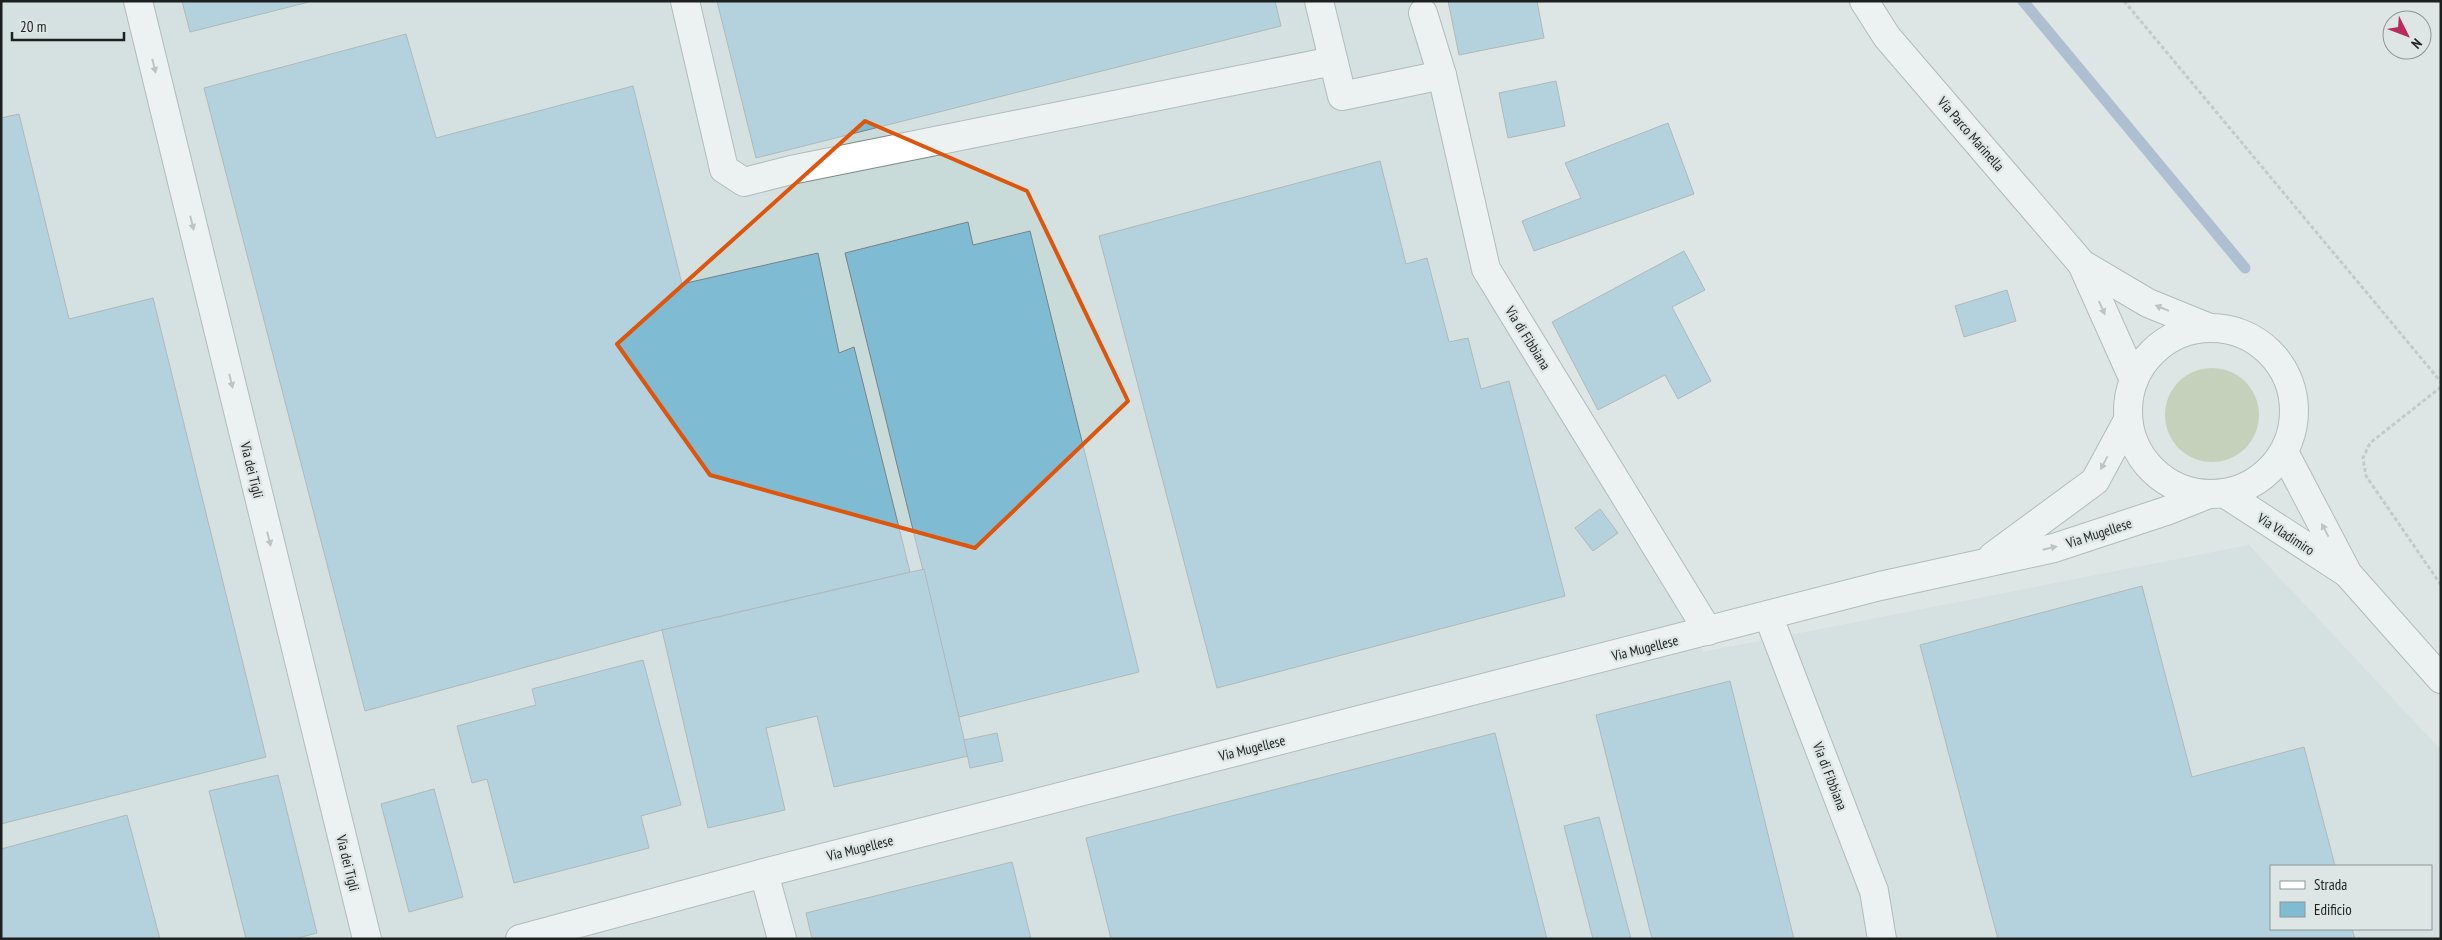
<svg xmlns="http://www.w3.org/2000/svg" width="2442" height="940" viewBox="0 0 2442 940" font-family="'PT Sans Narrow',sans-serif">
<rect width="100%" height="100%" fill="#dde5e5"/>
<path fill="#c9dbd9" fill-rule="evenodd" d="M1,1H1414L1482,288L1703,652L2249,545L2441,750V939H1ZM2271,866H2431V929H2271Z"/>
<circle fill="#abb98b" cx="2212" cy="415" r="47"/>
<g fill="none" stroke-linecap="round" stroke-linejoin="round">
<polyline stroke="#7790ba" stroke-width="11" points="2023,1 2245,268"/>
</g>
<g fill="#80bbd4" stroke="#7a8184">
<polygon points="182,1 313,1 190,32"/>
<polygon points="717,1 1275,1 1281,26 756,158"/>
<polygon points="1448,1 1537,1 1544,38 1459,55"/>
<polygon points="406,34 436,138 633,86 682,284 818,253 839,353 854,347 910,572 662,630 365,711 204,88"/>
<polygon points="1556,81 1565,126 1508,138 1499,93"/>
<polygon points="19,114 69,319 153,298 266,757 1,824 1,118"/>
<polygon points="1668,123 1694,194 1534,251 1522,221 1581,198 1565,163"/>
<polygon points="1380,161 1406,264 1427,258 1449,342 1468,338 1481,389 1509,381 1565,596 1217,688 1099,236"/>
<polygon points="968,222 973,245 1030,231 1139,672 959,717 845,253"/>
<polygon points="1684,251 1705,290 1672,307 1711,381 1678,399 1665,375 1598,410 1552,322"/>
<polygon points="2007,290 2016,321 1964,337 1955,306"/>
<polygon points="1600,509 1618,533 1593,551 1575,528"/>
<polygon points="924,569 968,756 834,787 817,716 766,728 785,810 708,828 662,630"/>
<polygon points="2142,586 2192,777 2304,747 2335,866 2271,866 2271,929 2352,929 2355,939 1998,939 1920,645"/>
<polygon points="643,660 681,805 641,816 649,848 514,883 487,779 472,783 457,726 536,705 532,689"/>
<polygon points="1730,681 1794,939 1652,939 1596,715"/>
<polygon points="997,733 1003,761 970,768 964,740"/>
<polygon points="1495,733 1547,939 1111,939 1086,838"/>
<polygon points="278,775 317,933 294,939 246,939 209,791"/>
<polygon points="434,789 463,897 409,912 381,804"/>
<polygon points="127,815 160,939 1,939 1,849"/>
<polygon points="1599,817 1631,939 1593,939 1564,826"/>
<polygon points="1012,862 1031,939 812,939 806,913"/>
</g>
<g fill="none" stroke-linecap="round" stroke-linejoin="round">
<g stroke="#808888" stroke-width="30">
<g id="minor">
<polyline points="138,1 367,939"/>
<polyline points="685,1 724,169 744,182 791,170 1333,61"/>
<polyline points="1319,1 1342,96 1442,75"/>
<polyline points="1423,13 1442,75 1486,269 1708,631"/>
<polyline points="1993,556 2095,481 2128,420"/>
<polyline points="1768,615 1874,891 1882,939"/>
<polyline points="764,873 782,939"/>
<polyline points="520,939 764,873 1880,586 2054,548 2166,511 2209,494"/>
</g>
</g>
<g stroke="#808888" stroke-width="30">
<g id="major">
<polyline points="1864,1 1887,37 2082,264 2134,380"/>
<polyline points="2082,264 2148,303 2207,327"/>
<circle cx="2211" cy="411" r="83"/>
<polyline points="2284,452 2348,574 2441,679"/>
<polyline points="2224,493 2347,573"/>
</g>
</g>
<g stroke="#a3a9a9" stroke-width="3" stroke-dasharray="4 2.5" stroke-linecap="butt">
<polyline points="2124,1 2441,382"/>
<polyline points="2441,387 2370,443 2363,458 2366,476 2441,585"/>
</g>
<use href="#minor" stroke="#fff" stroke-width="28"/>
<use href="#major" stroke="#fff" stroke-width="28"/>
</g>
<defs><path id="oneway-solid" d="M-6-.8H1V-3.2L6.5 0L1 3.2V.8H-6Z" transform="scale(1.25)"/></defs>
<g fill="#999b9a">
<use href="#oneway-solid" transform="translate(154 66) rotate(76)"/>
<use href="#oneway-solid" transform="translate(192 223) rotate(76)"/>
<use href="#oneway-solid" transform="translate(2102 308) rotate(66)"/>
<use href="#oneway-solid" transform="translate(2162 308) rotate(-158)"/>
<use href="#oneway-solid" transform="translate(231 381) rotate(76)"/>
<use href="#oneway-solid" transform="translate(2104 463) rotate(118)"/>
<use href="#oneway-solid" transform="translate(2325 530) rotate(-118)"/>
<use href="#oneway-solid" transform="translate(269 539) rotate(76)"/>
<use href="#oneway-solid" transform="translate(2050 548) rotate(-13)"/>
</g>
<path d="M0 0H2442V940H0ZM865,121L1027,191L1128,401L975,548L710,475L617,344Z" fill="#dde5e5" fill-opacity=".55" fill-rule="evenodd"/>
<path fill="none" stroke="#de560d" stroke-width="4" stroke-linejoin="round" d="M865,121L1027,191L1128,401L975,548L710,475L617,344Z"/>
<g text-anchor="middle" stroke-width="4.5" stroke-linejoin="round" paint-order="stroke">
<g font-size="14" fill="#1c201f" stroke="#dde5e5">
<text transform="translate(1971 134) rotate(49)" y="5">Via Parco Marinella</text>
<text transform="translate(1528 338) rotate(58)" y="5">Via di Fibbiana</text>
<text transform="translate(252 470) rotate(76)" y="5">Via dei Tigli</text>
<text transform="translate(2099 533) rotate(-18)" y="5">Via Mugellese</text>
<text transform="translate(2286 534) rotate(33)" y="5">Via Vladimiro</text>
<text transform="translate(1645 648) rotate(-14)" y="5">Via Mugellese</text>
<text transform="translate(1252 748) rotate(-14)" y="5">Via Mugellese</text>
<text transform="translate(1830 776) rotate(69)" y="5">Via di Fibbiana</text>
<text transform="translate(860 848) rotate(-14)" y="5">Via Mugellese</text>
<text transform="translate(348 863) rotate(76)" y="5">Via dei Tigli</text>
</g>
</g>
<rect width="2442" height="940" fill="none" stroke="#1c201f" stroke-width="5"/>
<rect x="2270" y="865" width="162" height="65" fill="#dde5e5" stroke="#909696"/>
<rect x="2280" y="881" width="25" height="8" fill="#ffffff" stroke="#909696"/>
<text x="2314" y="890" font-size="15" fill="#1c201f">Strada</text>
<rect x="2280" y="902" width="25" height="15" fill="#80bbd4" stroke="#909696"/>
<text x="2314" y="915" font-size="15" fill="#1c201f">Edificio</text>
<g transform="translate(2407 35) rotate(132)"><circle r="24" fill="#dde5e5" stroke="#909696"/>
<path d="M0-4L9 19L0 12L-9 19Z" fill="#b92b5d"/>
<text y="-8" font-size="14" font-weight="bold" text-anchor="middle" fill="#1c201f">N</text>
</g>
<path d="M12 32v8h112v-8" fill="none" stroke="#1c201f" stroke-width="2.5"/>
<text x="20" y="32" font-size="15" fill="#1c201f" stroke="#dde5e5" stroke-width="4" paint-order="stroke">20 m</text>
</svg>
